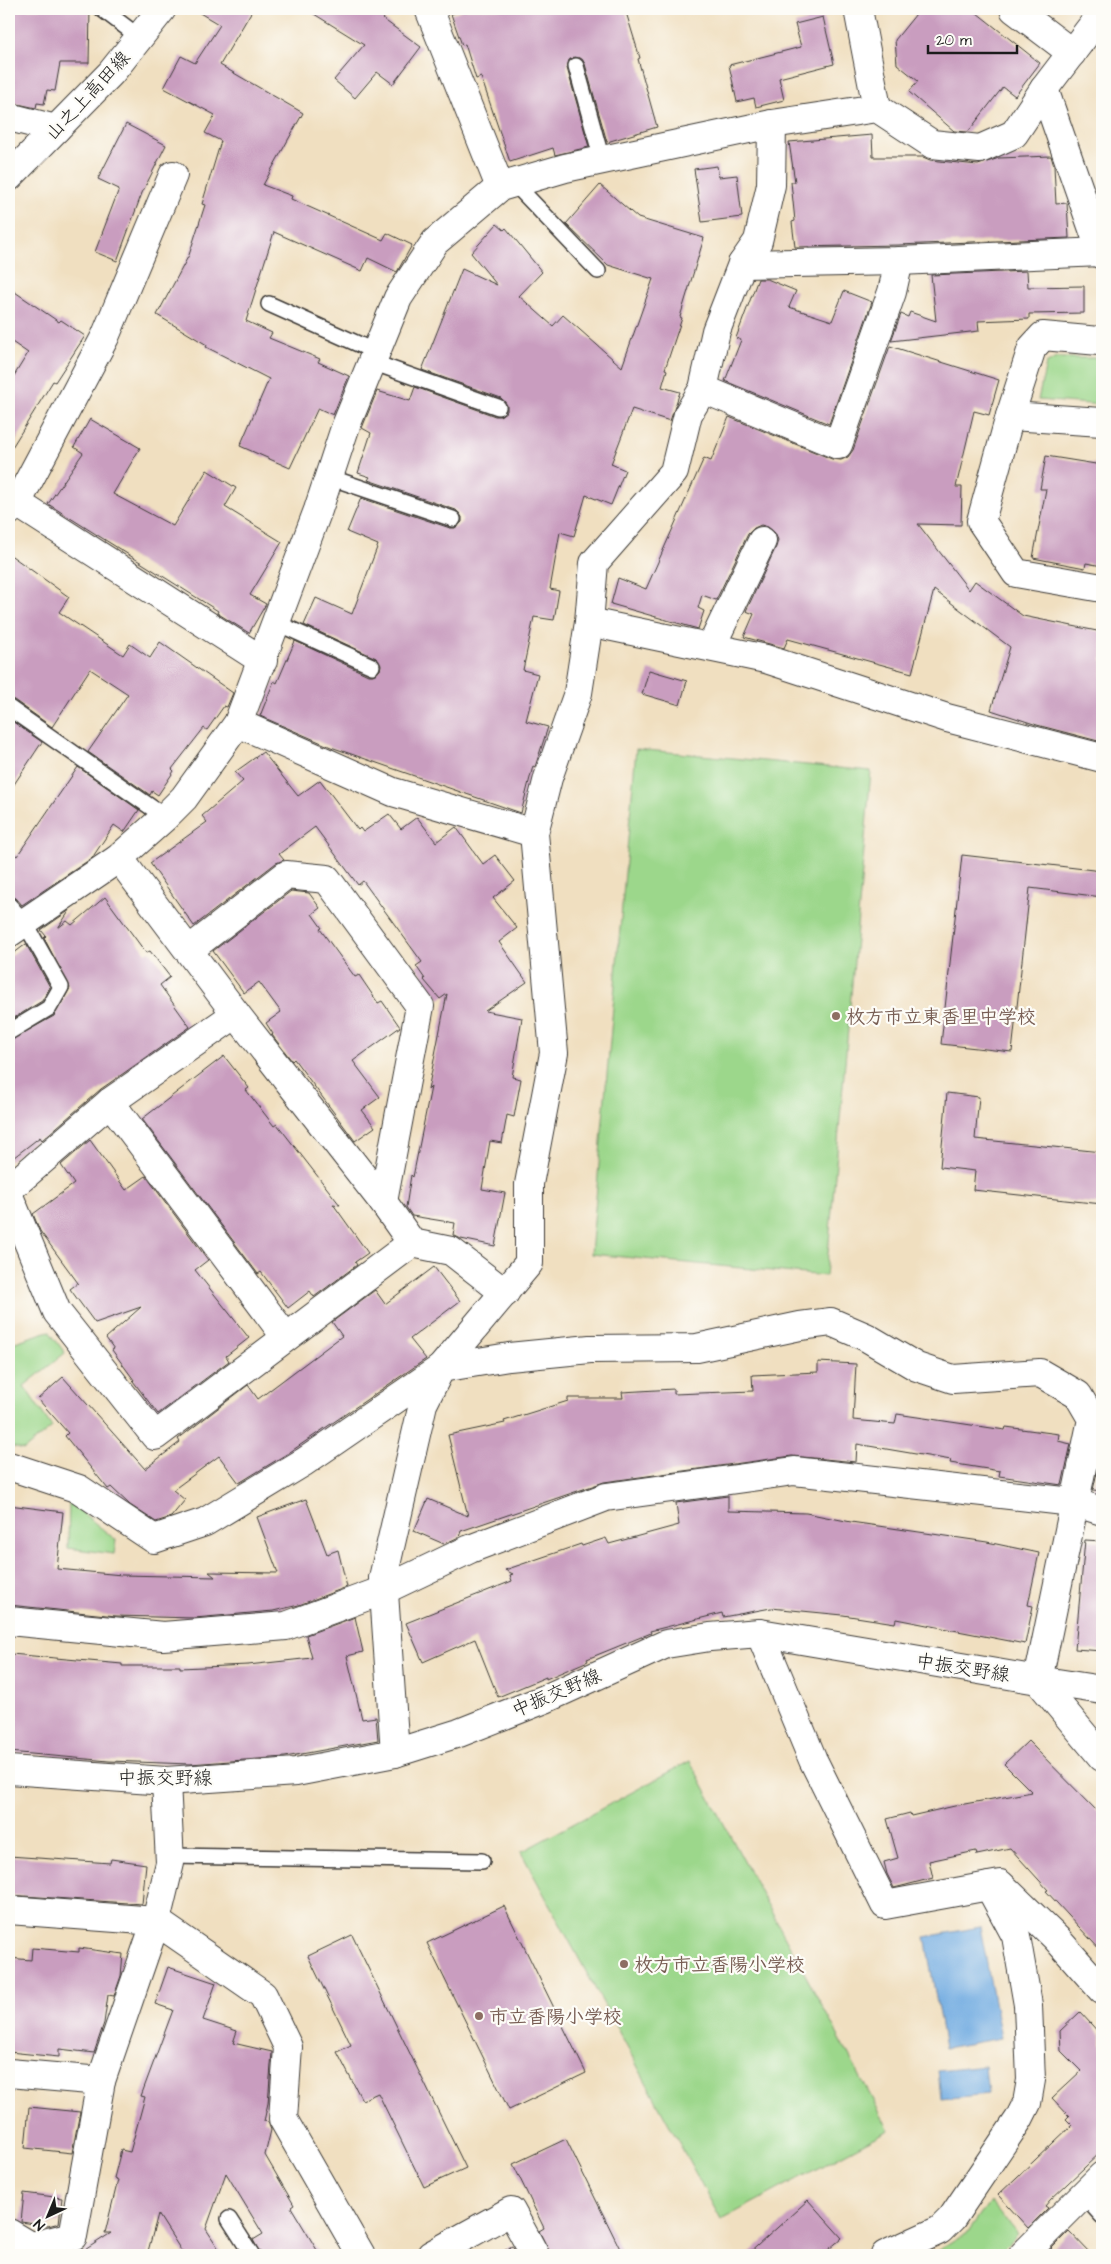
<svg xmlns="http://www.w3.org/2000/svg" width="1111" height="2264" viewBox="0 0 1111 2264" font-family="'Architects Daughter','Klee One',sans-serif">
<rect width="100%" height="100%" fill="#fdfcf7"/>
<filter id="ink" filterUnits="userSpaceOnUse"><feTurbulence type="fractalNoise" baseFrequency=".02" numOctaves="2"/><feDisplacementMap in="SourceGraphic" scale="10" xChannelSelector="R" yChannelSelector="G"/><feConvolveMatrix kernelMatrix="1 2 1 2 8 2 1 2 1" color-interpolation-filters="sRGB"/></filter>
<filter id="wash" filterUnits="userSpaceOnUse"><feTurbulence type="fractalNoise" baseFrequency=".0096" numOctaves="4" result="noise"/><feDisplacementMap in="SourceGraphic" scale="20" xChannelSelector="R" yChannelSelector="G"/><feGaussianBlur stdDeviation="1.12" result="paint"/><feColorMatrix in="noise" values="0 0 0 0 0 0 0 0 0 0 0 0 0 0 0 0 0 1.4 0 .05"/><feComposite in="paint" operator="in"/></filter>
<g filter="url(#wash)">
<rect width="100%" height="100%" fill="#f0dfc0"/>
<g fill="#9cd78b" stroke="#5c7a54">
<polygon points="1056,358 1102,358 1102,405 1038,400 1046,364"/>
<polygon points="636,749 871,771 826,1276 591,1254"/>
<polygon points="49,1331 65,1353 24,1386 52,1427 24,1450 9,1446 9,1344"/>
<polygon points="69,1502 116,1540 114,1554 68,1548"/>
<polygon points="690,1761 889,2130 721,2220 521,1852"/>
<polygon points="990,2201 1018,2234 997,2255 930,2255 970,2230"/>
</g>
<g fill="#71abe1" stroke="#46647e">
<polygon points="980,1927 1001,2038 945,2048 925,1937"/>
<polygon points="985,2066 988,2094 941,2099 938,2071"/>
</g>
<g id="blocks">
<g fill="#c99dbf">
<polygon points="9,9 90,9 89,63 60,63 55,91 47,90 44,104 37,103 36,108 9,102"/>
<polygon points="193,9 253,9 220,65 303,113 263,185 292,196 291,199 383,240 387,233 412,245 397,272 368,258 362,271 274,232 246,321 272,333 269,338 320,359 318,362 349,376 333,415 318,408 290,468 240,446 269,379 206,347 207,345 157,315 189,255 205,205 202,204 221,141 205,133 215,115 164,88 181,56 195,63 220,25"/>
<polygon points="306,9 390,9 383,19 421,47 393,84 377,72 355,98 334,80 364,45"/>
<polygon points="464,9 625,9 640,58 638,59 657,127 607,142 585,64 582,59 574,57 569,60 567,68 589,147 555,155 553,148 510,162 481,77 476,79 465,44 462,45 451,14"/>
<polygon points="920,9 972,9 1040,63 1015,96 1003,87 968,132 954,131 909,92 918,81 897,64 895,40"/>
<polygon points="823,17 834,64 779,78 784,100 756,107 754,98 737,102 729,65 801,47 795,24"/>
<polygon points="126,124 166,145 142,193 117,261 95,252 119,189 98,179"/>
<polygon points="872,135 873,157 923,157 930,160 978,165 999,158 1051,156 1054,166 1056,204 1067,203 1069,238 898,245 795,247 792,222 795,221 791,182 795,182 789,142"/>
<polygon points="717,166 719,177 737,175 742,217 702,222 694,169"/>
<polygon points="600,185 638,218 704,238 680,317 682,318 665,369 667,370 662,387 680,392 670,421 632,409 611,464 625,470 611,505 586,495 574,536 560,532 550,589 559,591 554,620 534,617 523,670 538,674 526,721 548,727 535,767 533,766 521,813 331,747 260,716 274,681 277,683 295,641 368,675 373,675 380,670 381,665 376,658 304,625 316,598 352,614 378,545 347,532 361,498 450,528 455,528 462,522 462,517 456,510 368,480 370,477 358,473 371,433 362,428 377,391 410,401 415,387 495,416 500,416 507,411 507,405 501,398 422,370 462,269 497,285 471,253 497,224 504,230 506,228 542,272 519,296 553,326 563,315 622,367 653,279 608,265 566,224"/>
<polygon points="1027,271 1028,287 1084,286 1084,313 1029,314 1029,319 978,321 979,331 891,341 901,314 908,317 910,312 936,321 931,275"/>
<polygon points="758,279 767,279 796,291 789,307 832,321 844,291 872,302 829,424 725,381 741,340 736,338"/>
<polygon points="9,288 59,322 61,320 85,336 55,382 53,381 9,452 9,384 28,353 9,340"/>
<polygon points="890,346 999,380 989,415 974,411 956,487 962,487 961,525 918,524 969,590 975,581 1023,616 1102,632 1102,742 1037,725 991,710 1010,647 934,590 912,673 788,639 784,648 744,637 754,614 746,611 776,547 778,540 775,533 768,527 761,525 754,528 748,534 716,600 702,595 698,608 704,611 698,629 611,604 618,578 646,589 704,458 711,461 729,417 832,459 841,460 848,457 853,450"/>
<polygon points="90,419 140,448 113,494 173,526 207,470 236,488 225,507 282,542 250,595 266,604 249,633 217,613 218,611 48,504 83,453 74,447"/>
<polygon points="1046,456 1102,465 1102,566 1086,563 1085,568 1033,558 1046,489 1040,489"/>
<polygon points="9,554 69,597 59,612 123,655 130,644 150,658 160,642 233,693 227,707 224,706 207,730 204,728 172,769 174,771 158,795 152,791 150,795 88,752 128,694 90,669 52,727 14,700 9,699"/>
<polygon points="649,670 687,681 680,705 642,694"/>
<polygon points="9,719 42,742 9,792"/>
<polygon points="263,752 298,796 320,780 358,830 360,828 363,832 389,814 401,829 417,817 436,842 456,827 483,864 495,855 515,881 493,898 517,928 499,942 527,982 485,1011 522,1018 512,1077 521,1079 514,1117 507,1115 502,1143 490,1141 482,1189 505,1193 495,1246 461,1239 453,1235 455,1223 412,1216 406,1207 411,1175 413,1177 431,1087 428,1090 447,994 440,999 424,980 425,979 416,966 422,962 363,881 358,885 315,827 279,854 284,860 276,863 194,926 150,863 207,822 202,816 243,781 235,772"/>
<polygon points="78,767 139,810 124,832 114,825 92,858 22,905 16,898 9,896 9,850 17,856"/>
<polygon points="962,855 1102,871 1102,897 1030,888 1012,1052 941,1044"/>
<polygon points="291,891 309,893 320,908 312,914 322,928 320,929 355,977 359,975 378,1003 382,1001 400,1027 353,1061 380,1097 362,1110 375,1127 355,1141 294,1059 292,1061 272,1035 273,1034 266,1023 281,1012 259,982 244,993 213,951"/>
<polygon points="105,897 146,953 150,951 170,977 160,985 190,1027 101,1089 42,1140 40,1137 9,1161 9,1041 54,1016 70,988 44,938 46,936 41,930 70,910 58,928 67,921 72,925"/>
<polygon points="26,944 50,987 42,1001 9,1021 9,957"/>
<polygon points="224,1056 249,1088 246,1090 274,1126 277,1124 340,1205 333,1204 368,1253 355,1262 357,1265 314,1297 310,1291 288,1308 261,1272 258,1274 142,1119"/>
<polygon points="947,1093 979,1097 975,1139 1102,1152 1102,1204 973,1190 975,1171 940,1167"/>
<polygon points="90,1140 126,1190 146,1176 208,1260 195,1270 249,1338 226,1356 229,1361 158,1414 133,1381 134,1380 112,1350 114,1349 106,1338 141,1307 95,1323 70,1289 78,1283 40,1231 33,1214 74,1184 61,1165"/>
<polygon points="434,1267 460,1301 410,1339 426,1359 290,1452 239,1483 219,1456 173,1490 185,1500 171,1517 156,1522 130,1505 111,1487 108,1489 65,1436 68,1433 38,1399 63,1377 145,1469 180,1442 178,1439 248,1385 258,1399 342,1336 332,1322 375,1290 385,1304"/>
<polygon points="818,1362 856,1364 853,1420 895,1424 897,1414 1005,1430 1006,1427 1059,1434 1058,1441 1071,1444 1062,1485 999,1476 1000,1471 950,1463 951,1460 857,1444 856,1462 792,1456 604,1482 461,1531 459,1537 444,1544 414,1531 428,1499 468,1516 448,1435 505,1423 504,1421 568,1401 568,1398 623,1398 622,1392 674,1389 674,1394 753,1391 752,1375 818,1372"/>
<polygon points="1102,1450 1102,1491 1093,1490"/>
<polygon points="728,1496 728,1511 806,1513 851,1522 987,1542 1039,1553 1028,1605 1033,1606 1025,1644 896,1619 895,1623 843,1615 771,1608 723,1617 722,1613 650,1631 651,1633 587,1659 588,1661 546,1679 546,1677 498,1697 475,1639 423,1662 406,1623 512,1581 510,1575 513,1574 505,1570 581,1544 582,1546 606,1538 609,1544 679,1525 676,1503"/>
<polygon points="306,1499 327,1554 338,1550 347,1587 299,1605 273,1611 195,1618 116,1616 9,1605 9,1505 63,1512 57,1569 122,1575 215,1577 209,1572 278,1573 257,1517"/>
<polygon points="1085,1540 1102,1541 1102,1651 1075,1649"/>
<polygon points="355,1617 363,1652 347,1656 362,1719 376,1717 378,1740 285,1757 190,1764 109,1761 9,1752 12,1697 9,1697 9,1686 11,1654 122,1664 122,1666 180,1666 180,1668 248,1665 312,1658 306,1635"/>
<polygon points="1028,1741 1102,1816 1102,1952 1046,1891 1048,1890 1010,1848 977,1855 976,1851 929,1861 933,1878 902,1886 894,1888 887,1874 884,1862 898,1858 887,1819 910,1813 911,1816 959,1805 1032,1792 1004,1764"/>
<polygon points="9,1856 110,1863 111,1859 146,1864 142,1904 9,1895"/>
<polygon points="504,1906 586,2073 509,2110 427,1943"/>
<polygon points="352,1935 466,2168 424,2187 378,2093 362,2100 337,2052 351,2045 308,1956"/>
<polygon points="32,1948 79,1952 79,1948 123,1954 121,1976 114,1996 108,1995 104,2023 94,2053 59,2049 59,2057 9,2052 9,1958 31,1960"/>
<polygon points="168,1967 216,1983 203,2020 237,2031 233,2043 272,2052 268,2103 264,2121 268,2122 271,2130 265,2155 294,2205 291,2207 320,2255 261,2255 253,2240 263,2234 226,2173 206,2229 223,2255 184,2255 158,2214 147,2255 77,2255 111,2233 105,2233 118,2180 114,2178 121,2150 130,2152 145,2097 141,2096 173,2010 155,2004"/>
<polygon points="1080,2012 1102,2036 1102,2151 1050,2200 1045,2206 1048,2208 1028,2228 998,2195 1072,2125 1066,2119 1069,2116 1052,2098 1081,2071 1061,2051 1060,2031"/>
<polygon points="29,2107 80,2112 72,2153 25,2148"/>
<polygon points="566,2139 623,2255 551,2255 539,2231 544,2228 513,2164"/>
<polygon points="24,2193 62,2198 59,2223 48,2226 21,2222"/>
<polygon points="808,2200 842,2238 822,2255 747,2255"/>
<polygon points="1069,2231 1092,2255 1054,2255 1050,2250"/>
<polygon points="512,2246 517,2255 497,2255"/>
</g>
</g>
</g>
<g filter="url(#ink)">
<use href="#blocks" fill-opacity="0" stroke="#3c3935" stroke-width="1"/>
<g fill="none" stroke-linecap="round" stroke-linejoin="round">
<g stroke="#3c3935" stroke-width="18">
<g id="service">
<polyline points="102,9 139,37"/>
<polyline points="576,66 602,160"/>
<polyline points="514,183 598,271"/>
<polyline points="269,304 376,352"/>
<polyline points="372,362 498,407"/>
<polyline points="329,477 453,519"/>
<polyline points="277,623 372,666"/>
<polyline points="9,708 165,817"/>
<polyline points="9,905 25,923 61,987 49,1008 9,1032"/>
<polyline points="170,1856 482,1861"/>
<polyline points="1083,2195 1102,2216"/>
<polyline points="229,2219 252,2255"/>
</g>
</g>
<g stroke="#3c3935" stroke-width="30">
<g id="minor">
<polyline points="429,9 500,187"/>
<polyline points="858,9 877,108"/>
<polyline points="1014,9 1072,53"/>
<polyline points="1044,89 1102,255"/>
<polyline points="9,117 56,129"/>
<polyline points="742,264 899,261 1101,252"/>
<polyline points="1102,339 1099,341 1043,336 1032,348 1010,416 981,521 1016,573 1102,588"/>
<polyline points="703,389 838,445 892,292 899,261"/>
<polyline points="1010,416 1102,422"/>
<polyline points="17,503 263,661"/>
<polyline points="9,511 17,503 105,337 173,175"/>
<polyline points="589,622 766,659 947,718 1102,758"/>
<polyline points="711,647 762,541"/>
<polyline points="238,723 393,792 534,833"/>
<polyline points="119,858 236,1014 383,1202 412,1243 451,1251 505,1293"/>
<polyline points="9,933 119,858 165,817 184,798 238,723 318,510 345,428 376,352 398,298 435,242 500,187 565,168 772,124 877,108 932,144 980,149 1014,134 1044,89 1102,13"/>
<polyline points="189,950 286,875 327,879 420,1006 383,1202"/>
<polyline points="110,1102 285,1336"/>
<polyline points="9,1189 110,1102 236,1014"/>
<polyline points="9,1196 57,1312 155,1436 412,1243"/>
<polyline points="9,1466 79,1489 154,1539 205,1522 304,1462 441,1368 509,1357 590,1349 697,1348 800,1326 831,1322 866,1337 917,1367 953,1379 1040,1373 1078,1395 1092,1419 1038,1680"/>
<polyline points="9,1621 163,1636 286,1626 384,1590 470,1549 606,1497 794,1471 1073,1502 1102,1511"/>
<polyline points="760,1633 813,1760 885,1905 1000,1884 1056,1938 1102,1990"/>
<polyline points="1038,1680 1102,1757"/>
<polyline points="395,1753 383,1578 423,1404 441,1368 529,1263 529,1184 554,1053 534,833 548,778 578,693 589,622 594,563 674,472 688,414 703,389 716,331 742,264 758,241 771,185 772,124"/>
<polyline points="9,1770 166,1781 296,1772 395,1753 459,1733 545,1699 666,1644 710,1637 760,1633 1038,1680"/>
<polyline points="9,1910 156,1921 170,1863 166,1781"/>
<polyline points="9,2073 101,2081 73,2236 31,2246 9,2233"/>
<polyline points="101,2081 156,1921 263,1995 288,2047 283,2119 361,2255"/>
<polyline points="431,2255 511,2211 535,2255"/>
<polyline points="885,2255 940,2230 952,2218 1019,2119 1027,2103 1031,2080 1028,2005 1016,1936 989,1886"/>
<polyline points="1023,2255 1102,2176"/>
</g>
</g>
<g stroke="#3c3935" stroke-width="30">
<g id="tertiary">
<polyline points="9,177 111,73 162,9"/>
<polyline points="1038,1680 1102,1690"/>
</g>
</g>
<use href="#service" stroke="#fff" stroke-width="15"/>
<use href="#minor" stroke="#fff" stroke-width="28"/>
<use href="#tertiary" stroke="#fff" stroke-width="28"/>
</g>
</g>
<g fill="#8d6e63" stroke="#fdfcf7" stroke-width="2">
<circle cx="836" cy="1016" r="5"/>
<circle cx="624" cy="1964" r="5"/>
<circle cx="479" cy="2016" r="5"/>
</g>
<g text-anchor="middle" stroke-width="4.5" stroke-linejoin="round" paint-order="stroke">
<g font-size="19" fill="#1c1c1c" stroke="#fdfcf7">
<text transform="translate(87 95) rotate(-47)" y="7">山之上高田線</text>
<text transform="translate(963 1667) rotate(9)" y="7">中振交野線</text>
<text transform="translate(556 1692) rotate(-23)" y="7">中振交野線</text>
<text x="165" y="1784">中振交野線</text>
</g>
<g font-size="19" font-weight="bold" fill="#785e54" stroke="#fdfcf7" text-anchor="start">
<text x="846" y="1023">枚方市立東香里中学校</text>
<text x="634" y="1971">枚方市立香陽小学校</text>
<text x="489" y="2023">市立香陽小学校</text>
</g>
</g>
<rect width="1111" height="2264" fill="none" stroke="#fdfcf7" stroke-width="30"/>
<g transform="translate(48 2216) rotate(224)" stroke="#fdfcf7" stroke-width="4" paint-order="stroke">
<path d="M0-4L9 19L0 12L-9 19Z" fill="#1c1c1c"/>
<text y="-8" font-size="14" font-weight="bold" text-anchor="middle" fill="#1c1c1c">N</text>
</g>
<path d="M928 45v8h89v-8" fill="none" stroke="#1c1c1c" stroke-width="2.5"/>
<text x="936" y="45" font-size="15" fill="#1c1c1c" stroke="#fdfcf7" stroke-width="4" paint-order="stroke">20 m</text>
</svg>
